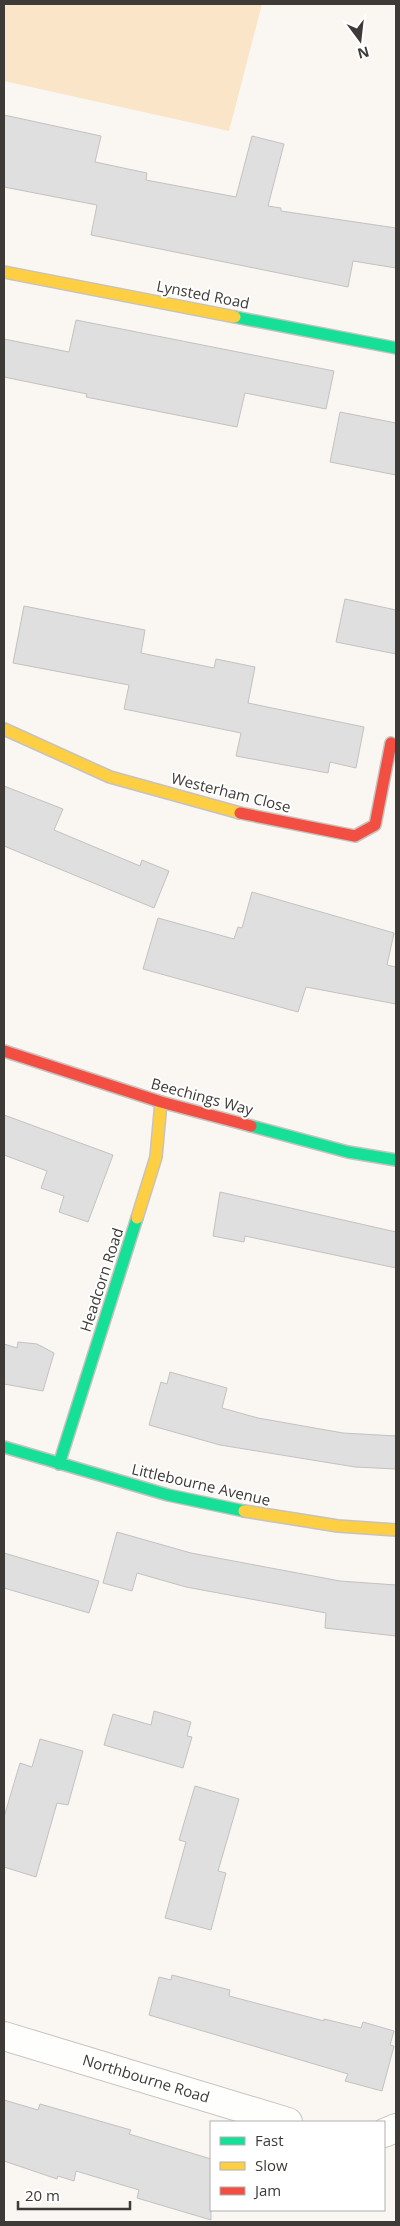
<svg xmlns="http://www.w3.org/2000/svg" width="400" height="2226" viewBox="0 0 400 2226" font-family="'Open Sans',sans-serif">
<rect width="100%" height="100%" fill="#faf6f2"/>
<polygon fill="#fbe5c9" points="4,4 262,4 229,131 4,81"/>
<g fill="#e0dfdf" stroke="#c3c2c2">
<polygon points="4,115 101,136 95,162 147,173 146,180 236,197 252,136 284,144 268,206 281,208 281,211 396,228 396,268 353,261 348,287 91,235 97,205 4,187"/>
<polygon points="76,320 334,371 326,409 245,393 237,427 86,397 87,394 4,377 4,339 69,352"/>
<polygon points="340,412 396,423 396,475 330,462"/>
<polygon points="345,599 396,610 396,654 336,642"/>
<polygon points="24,606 145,630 141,653 214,668 216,659 255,667 248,703 364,727 356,768 330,762 328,773 236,756 241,733 124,709 129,685 13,663"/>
<polygon points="4,786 63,809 54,830 140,866 142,860 169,871 154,908 4,846"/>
<polygon points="252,892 394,933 387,965 396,967 396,1004 306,987 298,1012 143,969 158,918 234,939 238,927 242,928"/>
<polygon points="4,1115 113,1155 88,1222 59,1212 64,1196 41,1188 47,1171 4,1155"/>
<polygon points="220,1192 396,1232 396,1268 245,1236 244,1242 213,1236"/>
<polygon points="18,1342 37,1344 54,1353 43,1391 4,1384 4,1344 17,1348"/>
<polygon points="170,1372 227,1388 222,1408 258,1418 343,1433 396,1436 396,1469 355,1467 220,1445 149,1425 161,1382 167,1384"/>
<polygon points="117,1532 191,1553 340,1581 396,1585 396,1636 325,1628 326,1613 186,1587 137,1573 132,1591 103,1583"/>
<polygon points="4,1553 99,1581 89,1613 4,1588"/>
<polygon points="154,1711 191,1722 187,1736 192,1737 183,1768 104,1745 113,1714 151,1725"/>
<polygon points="40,1739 83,1751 68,1805 57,1803 36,1877 4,1867 4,1817 20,1763 32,1767"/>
<polygon points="195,1786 239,1799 218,1871 226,1873 211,1930 165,1918 186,1842 179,1840"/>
<polygon points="172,1975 230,1990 229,1996 324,2021 324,2019 361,2028 363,2022 394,2031 390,2045 394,2046 382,2091 345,2081 348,2074 149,2015 159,1977 171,1980"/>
<polygon points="4,2100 38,2110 40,2104 131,2130 129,2134 211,2159 211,2220 137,2198 139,2190 76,2171 74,2181 58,2176 57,2179 4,2161"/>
</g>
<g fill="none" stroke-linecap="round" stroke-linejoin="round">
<g stroke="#c5c2bf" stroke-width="30">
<g id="street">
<polyline points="4,2036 288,2122"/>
<polyline points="384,2133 396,2128"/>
</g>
</g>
<g stroke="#c5c2bf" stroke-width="14">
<g id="fast">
<polyline points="235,317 396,348"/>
<polyline points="251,1126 348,1152 396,1160"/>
<polyline points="4,1447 168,1495 244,1511"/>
<polyline points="59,1464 137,1218"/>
</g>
</g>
<g stroke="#c5c2bf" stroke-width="14">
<g id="slow">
<polyline points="4,272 235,317"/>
<polyline points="4,729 110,777 240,813"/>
<polyline points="137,1218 156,1157 161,1102"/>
<polyline points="244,1511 338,1526 396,1530"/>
</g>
</g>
<g stroke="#c5c2bf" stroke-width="14">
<g id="jam">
<polyline points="240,813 355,836 375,825 391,743"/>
<polyline points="4,1051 161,1102 251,1126"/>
</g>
</g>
<use href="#street" stroke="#fefefd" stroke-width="28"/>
<use href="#fast" stroke="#16e098" stroke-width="11"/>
<use href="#slow" stroke="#ffcf43" stroke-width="11"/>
<use href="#jam" stroke="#f24e42" stroke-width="11"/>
</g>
<g text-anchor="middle" stroke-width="4" stroke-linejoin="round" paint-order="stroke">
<g font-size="15" fill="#3d3a37" stroke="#fff">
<text transform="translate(203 295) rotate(11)" y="5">Lynsted Road</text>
<text transform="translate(231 793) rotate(14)" y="5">Westerham Close</text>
<text transform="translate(202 1097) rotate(15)" y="5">Beechings Way</text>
<text transform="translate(102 1280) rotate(-72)" y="5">Headcorn Road</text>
<text transform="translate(201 1485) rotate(13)" y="5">Littlebourne Avenue</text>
<text transform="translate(146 2079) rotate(17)" y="5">Northbourne Road</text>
</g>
</g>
<rect width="400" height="2226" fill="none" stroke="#3d3a37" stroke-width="10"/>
<rect x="210" y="2121" width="175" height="90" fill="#ffffff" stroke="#b1b0af"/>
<rect x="220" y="2137" width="25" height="8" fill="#16e098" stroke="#b1b0af"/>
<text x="255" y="2146" font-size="15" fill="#3d3a37">Fast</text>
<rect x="220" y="2162" width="25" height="8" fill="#ffcf43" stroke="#b1b0af"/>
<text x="255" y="2171" font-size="15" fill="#3d3a37">Slow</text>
<rect x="220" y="2187" width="25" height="8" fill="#f24e42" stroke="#b1b0af"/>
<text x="255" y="2196" font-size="15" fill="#3d3a37">Jam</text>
<g transform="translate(360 40) rotate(165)" stroke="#ffffff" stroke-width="4" paint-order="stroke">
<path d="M0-4L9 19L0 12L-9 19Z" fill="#3d3a37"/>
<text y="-8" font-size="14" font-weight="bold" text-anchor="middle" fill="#3d3a37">N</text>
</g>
<path d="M18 2201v8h112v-8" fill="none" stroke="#3d3a37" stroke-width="2.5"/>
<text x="25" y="2201" font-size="15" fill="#3d3a37" stroke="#ffffff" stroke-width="4" paint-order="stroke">20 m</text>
</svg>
